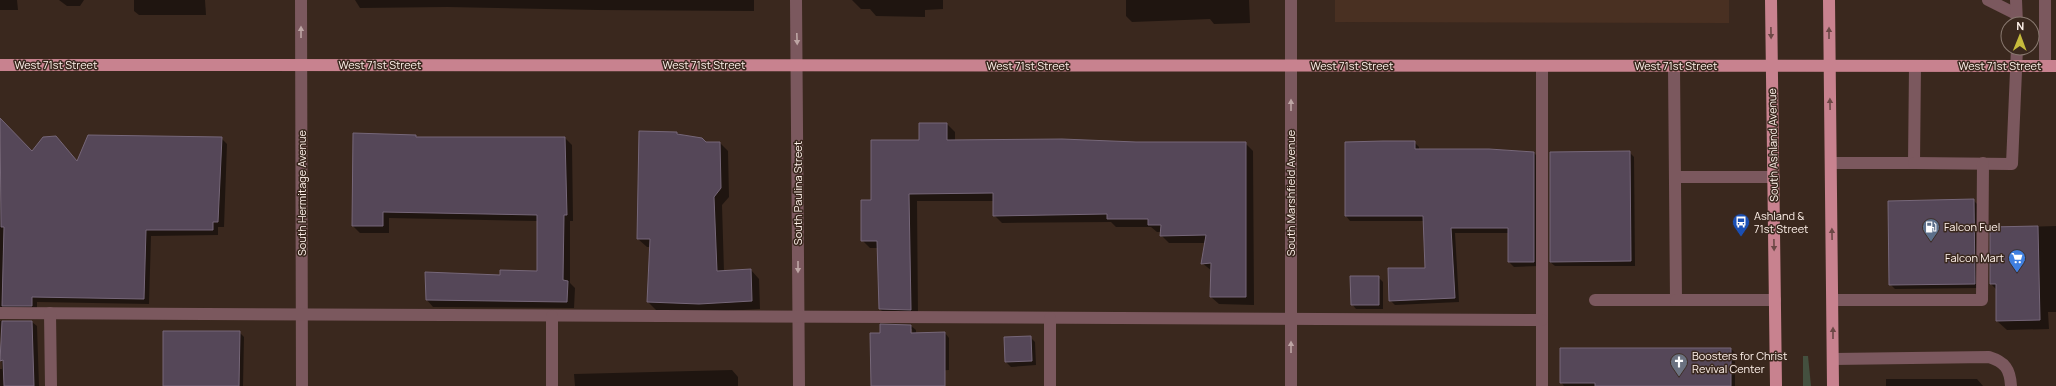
<svg xmlns="http://www.w3.org/2000/svg" width="2056" height="386" viewBox="0 0 2056 386" font-family="Manrope,sans-serif">
<rect width="100%" height="100%" fill="#3a281e"/>
<polygon fill="#493022" points="1335,0 1729,0 1729,23 1335,22"/>
<polygon fill="#44503f" points="1803,356 1808,356 1811,386 1803,386"/>
<g fill="#0007" fill-rule="evenodd">
<polygon points="0,0 17,0 18,10 0,10"/>
<polygon points="59,0 84,0 80,6 67,6"/>
<polygon points="134,0 205,0 206,15 139,15 134,11"/>
<polygon points="355,0 754,0 754,11 598,10 447,7 360,8"/>
<polygon points="852,0 943,0 943,9 925,10 925,17 876,16 870,9 861,9"/>
<polygon points="1126,0 1249,0 1250,23 1214,24 1210,19 1132,22 1126,16"/>
<polygon points="947,124 955,132 955,141 1245,143 1253,151 1254,305 1219,304 1211,297 1212,271 1202,263 1205,243 1169,243 1161,235 1161,232 1157,232 1151,227 1116,227 1111,222 1002,223 994,215 994,201 917,201 918,317 888,317 880,309 878,248 870,248 862,240 872,201 920,141"/>
<polygon points="677,133 706,143 720,143 728,151 729,197 722,205 724,272 751,270 759,279 760,309 708,312 656,310 648,302 650,247 647,247 638,239"/>
<polygon points="416,136 418,138 565,138 572,145 573,221 570,221 570,283 575,288 574,308 433,307 427,300 501,276 538,272 538,221 389,218 389,233 360,233 353,226"/>
<polygon points="17,137 32,153 77,162 221,138 227,144 224,227 218,227 218,235 151,236 149,304 37,302 37,311 0,311 0,138"/>
<polygon points="1414,142 1419,147 1419,150 1489,150 1534,153 1539,158 1539,266 1514,267 1509,262 1509,233 1455,233 1459,302 1395,305 1390,300 1426,269 1425,221 1350,221 1346,216"/>
<polygon points="1629,152 1634,157 1635,266 1555,266 1550,262"/>
<polygon points="1973,200 1978,205 1979,288 1895,289 1890,284"/>
<polygon points="2056,226 2056,312 2048,312 2049,329 2007,330 1997,321 1997,290 1991,284 1991,228"/>
<polygon points="1378,277 1383,282 1383,309 1356,309 1352,304"/>
<polygon points="0,321 32,322 37,326 39,386 0,386 0,369 2,369"/>
<path d="M911,326L916,330V334L945,333L949,338V370L876,375L881,334ZM910,329H912L913,338H911Z"/>
<polygon points="239,332 244,337 243,386 164,386"/>
<polygon points="1030,337 1035,342 1036,365 1011,367 1006,362"/>
<polygon points="1731,349 1735,353 1735,386 1564,386 1561,382"/>
<polygon points="732,370 738,377 738,386 575,386 574,374"/>
<polygon points="1886,379 1977,379 1983,386 1886,386"/>
</g>
<g fill="#554758" stroke="#766779">
<polygon points="0,118 32,151 43,137 56,136 77,161 88,135 222,137 218,222 213,222 213,230 146,230 144,299 32,297 32,306 2,306 4,227 1,227"/>
<polygon points="919,123 947,123 947,140 1062,139 1136,142 1246,142 1246,297 1210,297 1211,263 1201,264 1206,235 1160,236 1161,225 1148,225 1148,219 1107,219 1107,214 993,216 993,193 909,194 911,310 879,309 877,241 861,241 861,200 871,200 871,140 919,140"/>
<polygon points="639,131 677,132 677,134 702,138 706,142 720,142 721,188 714,197 717,271 751,269 752,301 699,304 647,302 650,239 637,239"/>
<polygon points="353,133 416,135 416,137 565,137 567,215 564,215 563,280 568,281 567,302 426,300 425,272 500,275 500,270 537,271 537,215 383,212 383,226 352,226"/>
<polygon points="1383,141 1415,141 1415,149 1489,149 1534,152 1534,262 1508,262 1508,228 1451,228 1455,298 1389,301 1388,268 1425,268 1423,216 1345,216 1345,142"/>
<polygon points="1630,151 1631,261 1550,262 1550,152"/>
<polygon points="1974,199 1975,284 1889,285 1888,201"/>
<polygon points="2038,226 2040,320 1996,321 1996,284 1990,284 1990,227"/>
<polygon points="1350,276 1379,276 1379,305 1351,305"/>
<polygon points="2,321 32,321 34,386 4,386 3,360 0,361"/>
<polygon points="880,324 911,325 911,333 945,332 945,386 871,386 870,333 880,333"/>
<polygon points="163,331 240,331 239,386 163,386"/>
<polygon points="1031,336 1032,361 1005,362 1004,337"/>
<polygon points="1560,348 1731,348 1731,386 1595,386 1595,383 1560,383"/>
</g>
<g fill="none" stroke-linecap="round" stroke-linejoin="round">
<g stroke="#7b585e" stroke-width="12">
<polyline points="301,0 302,386"/>
<polyline points="796,0 799,386"/>
<polyline points="1988,0 2016,14"/>
<polyline points="2016,0 2017,24"/>
<polyline points="1542,66 1542,386"/>
<polyline points="2045,66 2045,0"/>
<polyline points="1831,163 1914,163 1915,66"/>
<polyline points="1914,163 2012,164 2017,48"/>
<polyline points="1675,177 1774,177"/>
<polyline points="1595,300 1676,300 1674,66"/>
<polyline points="1676,300 1775,300"/>
<polyline points="1833,300 1982,300 1983,163"/>
<polyline points="0,313 1542,320"/>
<polyline points="50,313 51,386"/>
<polyline points="552,316 552,386"/>
<polyline points="1050,318 1050,386"/>
<path d="M1833,359L1989,357C2005,362 2010,369 2011,386"/>
<polyline points="1291,386 1291,0"/>
</g>
<g stroke="#c8828f" stroke-width="12">
<polyline points="1771,0 1776,386"/>
<polyline points="1829,0 1833,386"/>
<polyline points="0,65 2056,66"/>
</g>
</g>
<defs><path id="oneway-solid" d="M-6-.8H1V-3.2L6.5 0L1 3.2V.8H-6Z"/></defs>
<g fill="#bda5a4">
<use href="#oneway-solid" transform="translate(301 32) rotate(-90)"/>
<use href="#oneway-solid" transform="translate(797 39) rotate(88)"/>
<use href="#oneway-solid" transform="translate(1291 105) rotate(-90)"/>
<use href="#oneway-solid" transform="translate(798 267) rotate(90)"/>
<use href="#oneway-solid" transform="translate(1291 347) rotate(-90)"/>
</g>
<g fill="#6c4846">
<use href="#oneway-solid" transform="translate(1771 33) rotate(89)"/>
<use href="#oneway-solid" transform="translate(1829 33) rotate(-90)"/>
<use href="#oneway-solid" transform="translate(1830 104) rotate(-91)"/>
<use href="#oneway-solid" transform="translate(1832 234) rotate(-91)"/>
<use href="#oneway-solid" transform="translate(1774 245) rotate(89)"/>
<use href="#oneway-solid" transform="translate(1833 333) rotate(-90)"/>
</g>
<defs>
<g id="bus-pin" transform="scale(0.9)"><path d="M0 17L-7.5 6A9.5 9.5 0 1 1 7.5 6Z" fill="#1a4fb4" stroke="#3a281e"/><path d="M-5-6H5V4H4V6H2V4H-2V6H-4V4H-5ZM-3.5-4V0h7V-4ZM-3.5 1.2v1.5H-2V1.2ZM2 1.2v1.5H3.5V1.2Z" fill="#fff"/></g>
<g id="fuel-pin" transform="scale(0.9)"><path d="M0 17L-7.5 6A9.5 9.5 0 1 1 7.5 6Z" fill="#5c6f8a" stroke="#3a281e"/><path d="M-5.5-6h7V0h2V4h1.3V-2.5L3-4.5l.8-.8L6-3V5H2.5V1h-1V6h-7ZM-4.2-4.7v3.2H.2V-4.7Z" fill="#fff"/></g>
<g id="supermarket-pin" transform="scale(0.9)"><path d="M0 17L-7.5 6A9.5 9.5 0 1 1 7.5 6Z" fill="#3f7fe0" stroke="#3a281e"/><path d="M-6-5.5h2.5l.6 2H6L4.5 2H-2.5L-4.4-4H-6ZM-1.5 3.2a1.3 1.3 0 1 0 .1 0ZM3 3.2a1.3 1.3 0 1 0 .1 0Z" fill="#fff"/></g>
<g id="church-pin" transform="scale(0.9)"><path d="M0 17L-7.5 6A9.5 9.5 0 1 1 7.5 6Z" fill="#6b7280" stroke="#3a281e"/><path d="M-1.2-6h2.4v3.5h3.3v2.4h-3.3V6h-2.4V-.1h-3.3v-2.4h3.3Z" fill="#fff"/></g>
</defs>
<g fill-rule="evenodd">
<use href="#bus-pin" x="1741" y="222"/>
<use href="#fuel-pin" x="1931" y="227"/>
<use href="#supermarket-pin" x="2017" y="258"/>
<use href="#church-pin" x="1679" y="362"/>
</g>
<g text-anchor="middle" stroke-width="3" stroke-linejoin="round" paint-order="stroke">
<g font-size="11" fill="#fff2eb" stroke="#3a281e">
<text x="56" y="69">West 71st Street</text>
<text x="380" y="69">West 71st Street</text>
<text x="704" y="69">West 71st Street</text>
<text x="1028" y="70">West 71st Street</text>
<text x="1352" y="70">West 71st Street</text>
<text x="1676" y="70">West 71st Street</text>
<text x="2000" y="70">West 71st Street</text>
<text transform="translate(1773 145) rotate(-91)" y="4">South Ashland Avenue</text>
<text transform="translate(302 193) rotate(-90)" y="4">South Hermitage Avenue</text>
<text transform="translate(798 193) rotate(-90)" y="4">South Paulina Street</text>
<text transform="translate(1291 193) rotate(-90)" y="4">South Marshfield Avenue</text>
</g>
<g font-size="11" fill="#fff2eb" stroke="#3a281e" text-anchor="start">
<text x="1754" y="220">Ashland &amp;<tspan x="1754" dy="13">71st Street</tspan></text>
<text x="1944" y="231">Falcon Fuel</text>
<text x="2004" y="262" text-anchor="end">Falcon Mart</text>
<text x="1692" y="360">Boosters for Christ<tspan x="1692" dy="13">Revival Center</tspan></text>
</g>
</g>
<g transform="translate(2020 36) rotate(1)"><circle r="19" fill="#3a281e" stroke="#897970"/>
<path d="M0-3L7 15L0 10L-7 15Z" fill="#c7bb3c"/>
<text y="-6" font-size="11" font-weight="bold" text-anchor="middle" fill="#fff2eb">N</text>
</g>
</svg>
